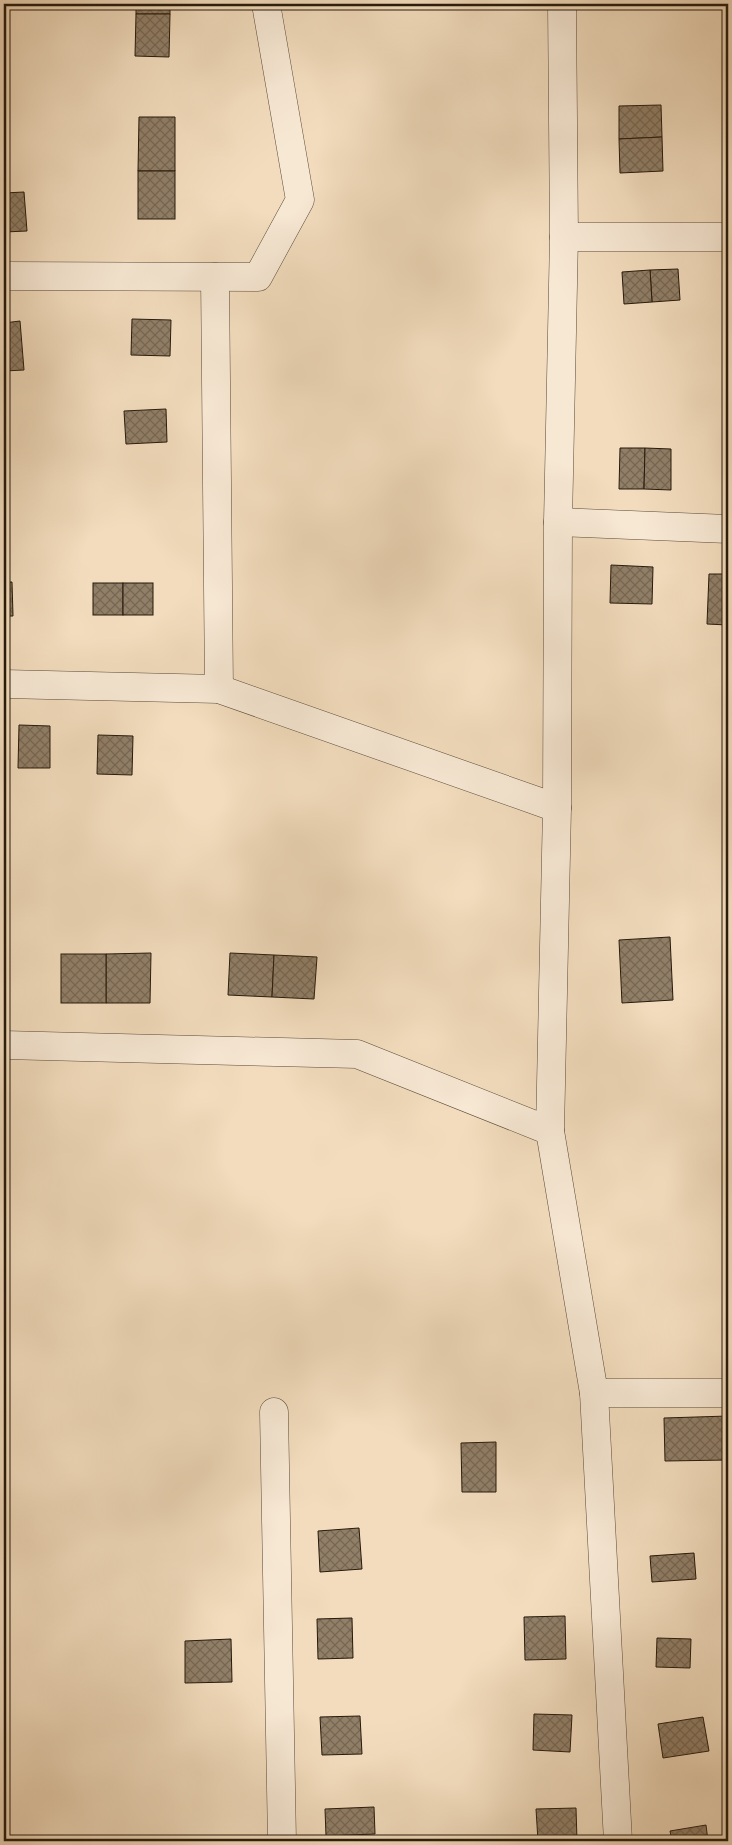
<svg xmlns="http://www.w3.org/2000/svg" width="732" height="1845" viewBox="0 0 732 1845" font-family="Alegreya,serif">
<defs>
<pattern id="building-cross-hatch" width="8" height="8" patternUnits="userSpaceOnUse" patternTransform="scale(1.25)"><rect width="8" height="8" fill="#917f68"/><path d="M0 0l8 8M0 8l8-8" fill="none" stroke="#766754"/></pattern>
</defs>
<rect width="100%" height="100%" fill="#f2dcbd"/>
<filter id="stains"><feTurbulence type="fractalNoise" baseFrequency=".004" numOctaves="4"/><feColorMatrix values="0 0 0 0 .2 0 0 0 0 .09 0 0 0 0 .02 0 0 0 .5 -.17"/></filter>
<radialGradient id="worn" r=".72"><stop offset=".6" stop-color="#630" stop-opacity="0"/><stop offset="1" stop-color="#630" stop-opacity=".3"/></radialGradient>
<g fill="url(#building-cross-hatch)" stroke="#271a0b">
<rect x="136" y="4" width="34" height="10"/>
<polygon points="136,14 170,14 169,57 135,56"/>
<polygon points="661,105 662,137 619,139 619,106"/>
<polygon points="139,117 175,117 175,171 138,171"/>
<polygon points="662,137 663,171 620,173 619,139"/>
<rect x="138" y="171" width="37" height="48"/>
<polygon points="24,192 27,231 4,232 4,193"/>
<polygon points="678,269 680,300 652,302 650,270"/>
<polygon points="650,270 652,302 624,304 622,272"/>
<polygon points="132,319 171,320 170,356 131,355"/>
<polygon points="20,321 24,370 4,371 4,323"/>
<polygon points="166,409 167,442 126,444 124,411"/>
<polygon points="620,448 645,448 644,489 619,489"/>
<polygon points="645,448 671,449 671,490 644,489"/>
<polygon points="611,565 653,567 652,604 610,603"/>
<polygon points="709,574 728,574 728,625 707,624"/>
<polygon points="4,582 12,582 13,616 4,616"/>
<rect x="93" y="583" width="30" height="32"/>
<rect x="123" y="583" width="30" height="32"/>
<polygon points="19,725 50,726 50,768 18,768"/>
<polygon points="98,735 133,736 132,775 97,774"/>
<polygon points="670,937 673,1000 622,1003 619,940"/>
<polygon points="151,953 150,1003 106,1003 106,954"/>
<polygon points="230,953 274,955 272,997 228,995"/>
<rect x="61" y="954" width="45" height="49"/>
<polygon points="274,955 317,957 314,999 272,997"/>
<polygon points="728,1416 728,1460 665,1461 664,1418"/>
<polygon points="496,1442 496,1492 462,1492 461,1443"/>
<polygon points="359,1528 362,1569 320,1572 318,1531"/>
<polygon points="694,1553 696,1579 652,1582 650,1556"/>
<polygon points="565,1616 566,1659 525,1660 524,1617"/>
<polygon points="352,1618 353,1658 318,1659 317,1619"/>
<polygon points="657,1638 691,1639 690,1668 656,1667"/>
<polygon points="231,1639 232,1682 185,1683 185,1641"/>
<polygon points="534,1714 572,1715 570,1752 533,1750"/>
<polygon points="360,1716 362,1754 322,1755 320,1717"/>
<polygon points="703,1717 709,1751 663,1758 658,1724"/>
<polygon points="374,1807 375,1834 326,1836 325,1809"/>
<polygon points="576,1808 577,1841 538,1841 536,1809"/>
<polygon points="706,1825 708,1841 672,1841 670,1831"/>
</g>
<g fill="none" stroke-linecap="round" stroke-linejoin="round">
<g stroke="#5a4a38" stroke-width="29">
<g id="minor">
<polyline points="562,4 564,237 558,522 557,808 550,1131 594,1393 618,1841"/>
<polyline points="564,237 728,237"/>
<polyline points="4,276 258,277 300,200 266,4"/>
<polyline points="215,277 219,689"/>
<polyline points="558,522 728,529"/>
<polyline points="4,684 219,689 557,808"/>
<polyline points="4,1045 357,1054 550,1131"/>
<polyline points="594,1393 728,1393"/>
<polyline points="274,1412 282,1841"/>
</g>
</g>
<use href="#minor" stroke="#f7e8d4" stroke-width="28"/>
</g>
<rect width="732" height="1845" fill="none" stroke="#f2dcbd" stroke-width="20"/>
<rect x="5" y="5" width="722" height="1835" fill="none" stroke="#271a0b" stroke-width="2.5"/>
<rect x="10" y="10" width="712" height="1825" fill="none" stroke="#271a0b"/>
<rect width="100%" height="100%" filter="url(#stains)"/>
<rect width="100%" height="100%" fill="url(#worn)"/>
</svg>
